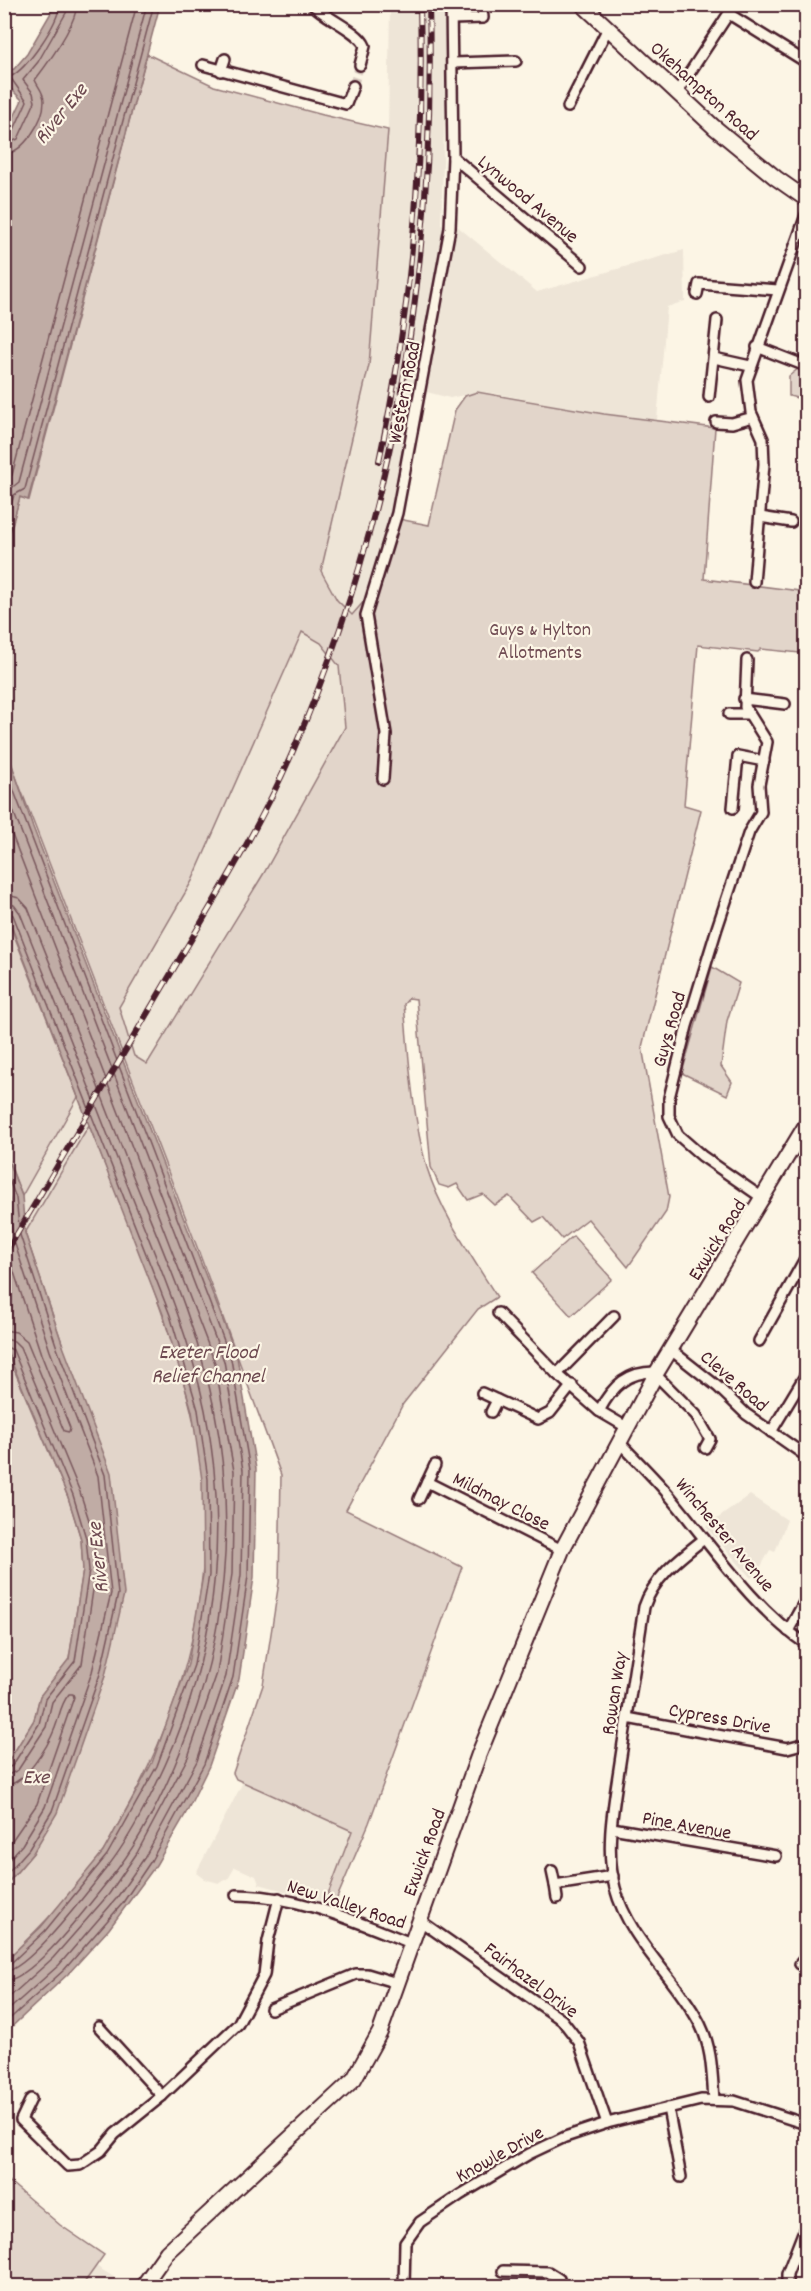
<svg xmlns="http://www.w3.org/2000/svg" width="811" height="2291" viewBox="0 0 811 2291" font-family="Dekko,sans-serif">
<rect width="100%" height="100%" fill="#fcf5e5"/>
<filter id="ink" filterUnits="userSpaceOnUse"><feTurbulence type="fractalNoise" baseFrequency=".0167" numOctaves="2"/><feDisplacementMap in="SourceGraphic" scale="12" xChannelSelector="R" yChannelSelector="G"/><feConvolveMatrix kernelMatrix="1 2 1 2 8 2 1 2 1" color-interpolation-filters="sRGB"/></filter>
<g filter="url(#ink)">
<g fill="#eee5d7">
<polygon points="390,5 444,5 445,101 441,224 457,226 537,292 684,250 685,301 667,307 657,420 604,414 492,393 477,392 450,398 419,390 394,501 366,599 352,615 337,600 321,571 369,365 388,130"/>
<polygon points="302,631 321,643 339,666 345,727 264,873 146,1064 134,1056 119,1007 192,881"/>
<polygon points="78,1097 89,1125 25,1233 22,1196"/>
<polygon points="750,1495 787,1520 775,1552 770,1550 759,1570 751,1578 706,1527"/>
<polygon points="243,1782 352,1831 325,1902 259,1884 256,1876 235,1867 228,1879 219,1883 204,1879 196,1873"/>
<polygon points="96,2266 112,2276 127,2286 82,2286"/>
</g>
<g fill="#e2d5ca" stroke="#967a7a" stroke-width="1.5" fill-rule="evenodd">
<path d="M147,54L214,86L323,115L388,130L369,365L321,571L337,600L352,615L366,599L399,519L429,525L455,410L465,396L477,392L604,414L715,428L704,579L800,591L802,586L806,587V641L800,653L761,649L758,652L698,645L684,805L701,810L642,1047L669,1197L666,1212L628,1267L588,1219L562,1239L543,1217L534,1222L509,1196L495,1205L483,1194L468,1200L457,1184L449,1188L439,1185L431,1167L416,999L409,998L404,1004C409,1059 412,1115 427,1168C441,1213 472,1257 497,1297L478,1309L403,1404L346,1510L462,1567L369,1823L334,1905L325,1902L352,1831L236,1779L233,1773L263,1685L279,1582L281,1475L197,1247L6,751L4,550L20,497L29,500ZM302,632L321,643L339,666L345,727L264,873L147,1064L134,1056L119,1007L192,881Z"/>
<polygon points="799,368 806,371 806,404 805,400 789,396 789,376"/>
<polygon points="4,910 78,1097 22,1196 5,1151"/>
<polygon points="712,967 739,983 727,1021 721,1066 732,1082 727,1095 682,1073"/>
<path d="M89,1125C126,1219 167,1312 191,1410C225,1545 194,1688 127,1808C119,1822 112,1838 103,1852C75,1892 40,1928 5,1961V1886L33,1853L105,1676L63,1346L25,1233Z"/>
<polygon points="573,1236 612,1279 571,1316 532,1273"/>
<polygon points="4,1346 68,1497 81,1539 83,1570 69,1659 40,1696 34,1720 5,1767"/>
<polygon points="4,2177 60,2225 104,2255 82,2286 5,2286"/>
</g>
<g fill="#c0aca5" stroke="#917474" stroke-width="1.5">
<polygon points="56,4 160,5 28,500 20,497 5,550 4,297 7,287 4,285 5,136 22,100 8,86 5,87 5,70 14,69 27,54"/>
<polygon points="5,744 33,827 237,1357 256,1469 254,1577 239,1679 209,1766 185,1815 156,1865 109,1929 68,1974 5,2033 5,1961 41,1927 103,1852 152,1763 188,1664 203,1575 202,1480 192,1411 164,1317 5,910"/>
<polygon points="4,1151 22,1196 25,1233 63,1346 111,1473 124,1594 105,1676 57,1813 33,1853 5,1886 5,1767 34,1720 40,1696 69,1659 83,1570 81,1539 68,1497 5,1346"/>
</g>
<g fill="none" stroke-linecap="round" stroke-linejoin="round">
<g stroke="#79575c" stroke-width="1.5">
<path d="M4,137L12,134L27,101L10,77C27,69 58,24 60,4"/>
<polyline points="4,145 18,139 35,102 33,93 23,80 38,62 66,13 68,4"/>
<path d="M4,154C24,153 44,120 44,101C44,92 38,87 35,80C48,63 76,26 77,4"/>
<polyline points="4,482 12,475 137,4"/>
<polyline points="4,503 9,490 19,482 147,4"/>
<polyline points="4,529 14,495 25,489 154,4"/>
<polyline points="4,765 231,1359 250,1470 248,1576 233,1677 204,1764 151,1861 122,1904 64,1970 4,2024"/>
<polyline points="4,787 224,1361 243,1470 241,1575 226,1676 197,1761 145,1857 116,1899 59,1965 4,2014"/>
<polyline points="4,814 215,1363 234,1471 232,1574 217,1673 188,1757 137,1853 109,1894 53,1958 4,2002"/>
<path d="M4,894L19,898L28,908C64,998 99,1088 134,1179C164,1253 198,1329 214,1408C237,1521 226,1638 183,1745C165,1791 140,1842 109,1880C89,1904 34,1980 4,1981"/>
<path d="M4,903L14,905L20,913C56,1003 92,1094 127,1184C156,1258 189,1332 205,1410C228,1522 217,1637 175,1742C159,1781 132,1837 105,1870C88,1891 29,1970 4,1972"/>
<polyline points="4,911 13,915 170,1315 198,1410 208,1479 209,1575 194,1665 157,1766 107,1855 45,1931 11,1963 4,1965"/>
<polyline points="4,1167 16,1198 20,1235 57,1348 105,1475 118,1594 100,1674 52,1811 29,1849 4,1877"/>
<polyline points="4,1188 9,1199 13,1238 50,1351 98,1476 111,1593 92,1672 45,1807 22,1845 4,1865"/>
<polyline points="4,1242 41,1354 70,1428 69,1432 64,1431 27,1341 16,1332 4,1330"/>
<polyline points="4,1339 14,1341 20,1347 80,1492 94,1536 96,1570 82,1664 52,1702 46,1727 18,1770 4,1777"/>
<polyline points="4,1346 13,1350 73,1495 86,1538 89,1570 75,1661 45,1699 39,1724 12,1766 4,1769"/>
<path d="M4,1786C25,1785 48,1746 55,1728C60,1715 60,1705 69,1694H73L74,1697L37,1804L4,1852"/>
</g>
<polyline stroke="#d8cac0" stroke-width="9" stroke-dasharray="9 4.5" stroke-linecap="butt" points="353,86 360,65"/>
<g stroke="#4a1f2b" stroke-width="14">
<g id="street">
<path d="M312,4C325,18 359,31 365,46L360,65"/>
<polyline points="729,14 806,62"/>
<polyline points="452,19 483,18 482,6"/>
<polyline points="453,63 516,61"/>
<polyline points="203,65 346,104 353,86"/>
<polyline points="221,71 225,59"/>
<polyline points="677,92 735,4"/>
<polyline points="568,107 608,28"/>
<polyline points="453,157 582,266"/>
<polyline points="697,294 699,284 778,290"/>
<polyline points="757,347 806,366"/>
<polyline points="714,358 750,366"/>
<polyline points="709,397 717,320"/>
<polyline points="716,422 732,423 753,417"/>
<polyline points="760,517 791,522"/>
<polyline points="754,582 764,464 763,439 751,412 747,380 806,215"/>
<polyline points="747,660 745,707 767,742 759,785 761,812 749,832 717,928 687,1026 669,1098 669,1116 678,1135 702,1156 764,1199"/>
<polyline points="744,699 785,704"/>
<polyline points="729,714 749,714"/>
<polyline points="383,779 386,734 366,615 397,513 450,228 453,157 451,4"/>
<polyline points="733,808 738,756 764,761"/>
<polyline points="498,1313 557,1374 599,1411 628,1428"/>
<polyline points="759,1341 806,1257"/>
<polyline points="671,1350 718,1387 746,1414 806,1456"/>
<polyline points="557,1374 614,1316"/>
<polyline points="656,1375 696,1415 710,1439 705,1448"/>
<polyline points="482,1393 538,1419 550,1413 572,1385"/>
<path d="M599,1411C613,1385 628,1371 657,1372"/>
<polyline points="491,1412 497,1400"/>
<polyline points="771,1432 806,1374"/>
<path d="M620,1443C638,1462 657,1480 673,1500C714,1549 753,1608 806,1644"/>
<polyline points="427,1482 562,1550"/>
<polyline points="419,1499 435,1465"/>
<path d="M704,1539C680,1558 654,1577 644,1607C636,1657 629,1707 621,1756C615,1798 604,1847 615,1888C629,1941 676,1977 700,2024C712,2048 712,2073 714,2100"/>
<polyline points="788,1631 806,1599"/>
<polyline points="627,1718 787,1748 806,1743"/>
<polyline points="612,1828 776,1856"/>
<polyline points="552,1871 555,1885"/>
<path d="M236,1895C298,1895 354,1921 411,1943"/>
<polyline points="557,1898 555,1885 613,1876"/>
<polyline points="419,1920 562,2020 579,2042 607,2123"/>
<polyline points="800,1964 806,1957"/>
<polyline points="271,2009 356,1974 367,1974 397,1983"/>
<polyline points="99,2027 162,2096"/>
<polyline points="31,2099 21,2120 68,2166 80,2165 101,2151 115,2134 162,2096 238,2024 264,1975 268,1941 279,1898"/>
<polyline points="668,2108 681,2177"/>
<polyline points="503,2271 548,2272 559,2279 559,2286"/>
<polyline points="404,2286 405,2243 420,2222 460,2195 529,2154 565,2137 607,2123 701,2100 734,2101 806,2124"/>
<polyline points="787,2286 787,2274 806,2225"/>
</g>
</g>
<g stroke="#4a1f2b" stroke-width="18">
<g id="secondary">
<polyline points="582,4 714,127 776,178 806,199"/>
<polyline points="143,2286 167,2252 354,2079 380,2032 479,1754 562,1550 657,1372 806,1125"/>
</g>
</g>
<use href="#street" stroke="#fcf5e5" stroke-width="9"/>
<use href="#secondary" stroke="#fcf5e5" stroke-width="14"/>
<g stroke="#4a1f2b" stroke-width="6">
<g id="rail">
<path d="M379,461C412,311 424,158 420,4"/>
<path d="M4,1256C60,1161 117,1065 173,970C215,899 260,827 293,751C395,515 436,261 429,4"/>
</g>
</g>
<use href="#rail" stroke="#fcf5e5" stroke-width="4" stroke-dasharray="11" stroke-linecap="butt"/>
</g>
</g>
<g text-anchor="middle" stroke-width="4.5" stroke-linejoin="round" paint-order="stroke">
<g font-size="20" fill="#4a1f2b" stroke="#fcf5e5">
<text transform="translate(705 90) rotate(42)" y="7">Okehampton Road</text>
<text transform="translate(529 198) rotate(40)" y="7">Lynwood Avenue</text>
<text transform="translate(403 392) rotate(-79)" y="7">Western Road</text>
<text transform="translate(668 1029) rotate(-74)" y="7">Guys Road</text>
<text transform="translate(716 1239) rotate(-58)" y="7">Exwick Road</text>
<text transform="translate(735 1380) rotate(41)" y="7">Cleve Road</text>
<text transform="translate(502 1500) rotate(27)" y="7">Mildmay Close</text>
<text transform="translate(726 1534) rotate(50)" y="7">Winchester Avenue</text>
<text transform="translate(613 1693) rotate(-81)" y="7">Rowan Way</text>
<text transform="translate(720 1717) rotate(10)" y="7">Cypress Drive</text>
<text transform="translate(687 1824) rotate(10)" y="7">Pine Avenue</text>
<text transform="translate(423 1852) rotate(-70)" y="7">Exwick Road</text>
<text transform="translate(347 1903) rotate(18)" y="7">New Valley Road</text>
<text transform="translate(532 1979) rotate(37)" y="7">Fairhazel Drive</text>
<text transform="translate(499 2153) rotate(-29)" y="7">Knowle Drive</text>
</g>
<g font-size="20" fill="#704c53" stroke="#fcf5e5">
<text x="540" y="635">Guys &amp; Hylton<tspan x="540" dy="23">Allotments</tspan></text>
</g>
<g font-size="21" font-style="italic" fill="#6d4950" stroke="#fcf5e5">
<text transform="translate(60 113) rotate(-51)" y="7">River Exe</text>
<text x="208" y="1358">Exeter Flood<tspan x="208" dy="24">Relief Channel</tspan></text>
<text transform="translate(97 1558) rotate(-96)" y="7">River Exe</text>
<text x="36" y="1783">Exe</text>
</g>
</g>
<rect width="811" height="2291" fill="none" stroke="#fcf5e5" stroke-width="24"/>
<rect x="12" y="12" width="787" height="2267" fill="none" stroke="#4a1f2b" stroke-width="2" filter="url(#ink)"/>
</svg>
